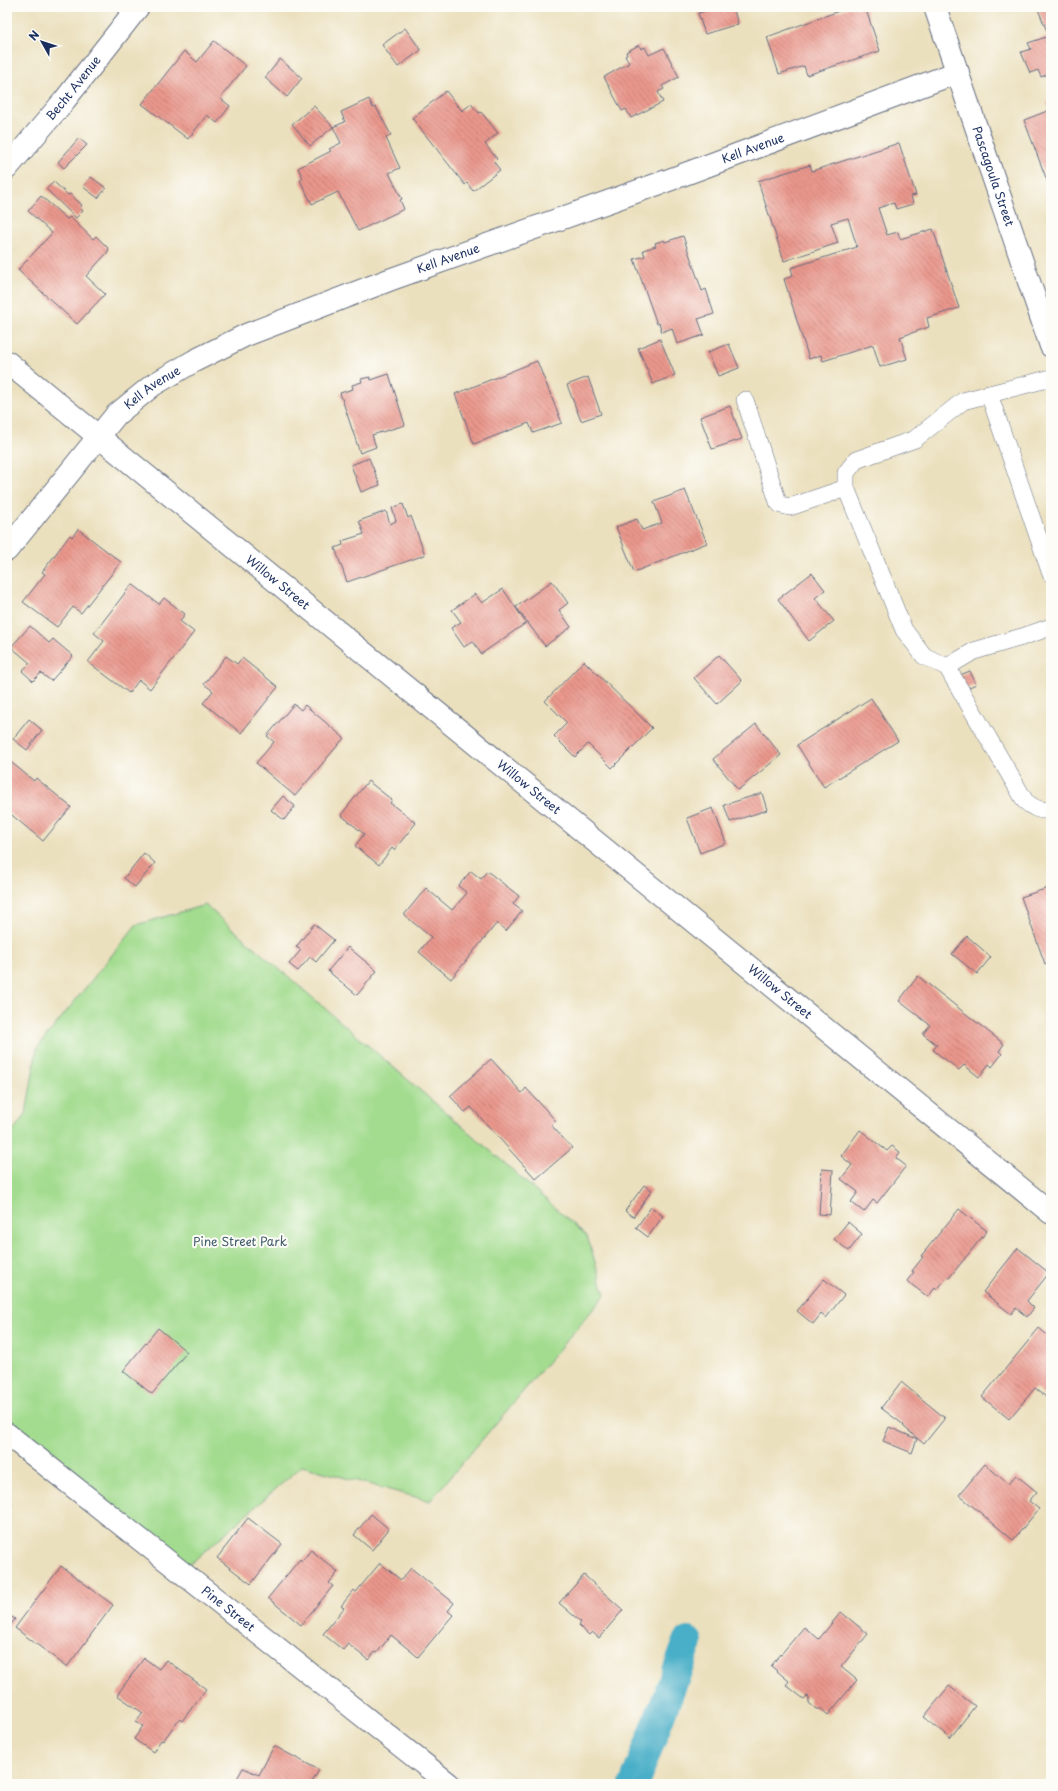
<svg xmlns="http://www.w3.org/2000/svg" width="1058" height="1791" viewBox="0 0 1058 1791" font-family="'Playpen Sans',sans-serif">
<defs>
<pattern id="building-back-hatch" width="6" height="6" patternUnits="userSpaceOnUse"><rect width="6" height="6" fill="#ea978c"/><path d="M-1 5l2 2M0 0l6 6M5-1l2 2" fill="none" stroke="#bd7c76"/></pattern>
</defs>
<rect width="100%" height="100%" fill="#fdfcf7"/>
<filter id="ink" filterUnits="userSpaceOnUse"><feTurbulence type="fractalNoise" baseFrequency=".025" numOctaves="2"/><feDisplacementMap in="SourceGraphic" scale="8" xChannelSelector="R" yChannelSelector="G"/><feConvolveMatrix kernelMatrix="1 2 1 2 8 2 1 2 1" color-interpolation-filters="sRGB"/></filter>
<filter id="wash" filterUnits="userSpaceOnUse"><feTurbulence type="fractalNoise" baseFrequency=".012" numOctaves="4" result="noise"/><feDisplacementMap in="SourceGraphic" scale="16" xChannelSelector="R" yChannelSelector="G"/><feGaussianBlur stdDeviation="0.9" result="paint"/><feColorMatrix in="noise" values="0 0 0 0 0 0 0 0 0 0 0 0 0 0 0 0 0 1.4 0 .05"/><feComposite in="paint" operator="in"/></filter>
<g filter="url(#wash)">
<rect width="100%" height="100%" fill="#ebe0be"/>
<polygon fill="#a3dc8f" stroke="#5f8676" points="205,905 501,1160 587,1236 605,1295 430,1501 302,1466 181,1572 7,1434 7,1138 26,1114 37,1048 136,925"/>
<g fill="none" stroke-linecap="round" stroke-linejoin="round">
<polyline stroke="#48afc8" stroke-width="30" points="634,1784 688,1642"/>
</g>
<g id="blocks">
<g fill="url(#building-back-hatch)">
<polygon points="719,7 733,7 738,24 705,34 698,13"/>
<polygon points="850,7 855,8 865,7 880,51 807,75 804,66 779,74 767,37"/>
<polygon points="1037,7 1051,7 1051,73 1041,77 1038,70 1030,73 1021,52 1031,49 1028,43 1049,36"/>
<polygon points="405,28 421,50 398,67 382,45"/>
<polygon points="214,41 246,66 220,98 230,106 217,123 207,115 188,139 142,104 184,51 197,62"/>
<polygon points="639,45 641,49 645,47 649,55 664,48 679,77 662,86 664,89 658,92 663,102 631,118 626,109 622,111 604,77 629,63 625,56 627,55 626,52"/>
<polygon points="280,59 302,78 287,97 265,78"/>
<polygon points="446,91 462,111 471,104 479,113 481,112 498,133 485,144 497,159 494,162 500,170 473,191 467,183 465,185 412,118"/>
<polygon points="369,99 373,108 376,107 391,135 386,138 400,168 389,173 402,199 400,200 404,209 358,231 338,192 312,204 300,180 303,178 298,168 331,151 329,149 341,143 333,127 345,122 341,112"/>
<polygon points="1051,101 1051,191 1024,120 1050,110 1047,103"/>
<polygon points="314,106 333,127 310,146 292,124"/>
<polygon points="79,138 87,145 64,168 58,162"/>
<polygon points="899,143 916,195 911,196 913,204 896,209 894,203 878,208 887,235 898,232 900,239 933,229 959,308 927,318 929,327 900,337 907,359 880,367 873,345 823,361 821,355 809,359 784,279 793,276 791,268 857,247 848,218 831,223 838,243 784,261 758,181 810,165 812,171"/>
<polygon points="91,177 106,188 98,198 83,187"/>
<polygon points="54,182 68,195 70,194 82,205 80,208 83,211 76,218 46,189"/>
<polygon points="41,196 67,219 70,217 93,239 96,236 109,249 107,253 86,276 105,294 77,324 18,270 52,233 28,211"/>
<polygon points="683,236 702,291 706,289 714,314 698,319 704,335 677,344 672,328 662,332 659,323 657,324 634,259 645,256 643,250 656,246 655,243 664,240 665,242"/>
<polygon points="660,339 675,375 653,384 638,348"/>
<polygon points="729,344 739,368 718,376 708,352"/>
<polygon points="537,361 562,423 533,433 529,423 474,444 455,394"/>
<polygon points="389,374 405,425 372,435 376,447 360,453 340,393 353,389 352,385 362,382 361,379 370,377 371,380"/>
<polygon points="588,377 601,414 581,421 567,385"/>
<polygon points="730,406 742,439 712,449 700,417"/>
<polygon points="369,458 380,485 361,492 351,465"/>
<polygon points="685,490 707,543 634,572 616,527 637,519 642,530 662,523 654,502"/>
<polygon points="403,504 408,518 411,516 425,555 347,582 335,548 343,545 342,541 364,534 359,521 386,511 390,524 396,521 392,508"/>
<polygon points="78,529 121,562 81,613 73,607 57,627 23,602 45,574 42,572 70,535 72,537"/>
<polygon points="812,573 825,590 815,598 834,621 809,641 778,599"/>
<polygon points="552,581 568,603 559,610 571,627 545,646 516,607"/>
<polygon points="132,584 159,604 164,598 185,614 180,621 194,632 150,689 139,680 129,693 88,662 104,641 94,633"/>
<polygon points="503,589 526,623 481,654 473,641 464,647 451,628 461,622 452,610 475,594 482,603"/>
<polygon points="30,626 49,643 53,639 73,656 51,681 41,673 33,681 22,671 30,663 11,647"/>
<polygon points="719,655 742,681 717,704 694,678"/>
<polygon points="226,656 237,664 242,658 278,687 241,733 203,703 213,691 204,684"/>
<polygon points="584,661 652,728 612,768 588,744 575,757 554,736 567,723 545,701"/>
<polygon points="970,671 976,684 961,691 955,677"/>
<polygon points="871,698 898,741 824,787 797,745"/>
<polygon points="294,704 301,710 305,705 344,738 295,796 256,763 274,742 267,736"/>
<polygon points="29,719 42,730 27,750 13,739"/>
<polygon points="756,724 781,755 738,790 713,759"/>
<polygon points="7,759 34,781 36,778 71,807 43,841 7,811"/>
<polygon points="368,781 392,800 390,803 416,823 394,850 392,848 379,865 355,846 364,834 341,815"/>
<polygon points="762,793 767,810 730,822 724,805"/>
<polygon points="283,796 295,806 284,820 271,810"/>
<polygon points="713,808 726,843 700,853 687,818"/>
<polygon points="144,853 155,863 135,887 124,878"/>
<polygon points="471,871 481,879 487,871 519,896 513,904 522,911 506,931 497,923 451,979 419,952 431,937 404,915 426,888 452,910 467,893 458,886"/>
<polygon points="1051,887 1051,962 1045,964 1021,897"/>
<polygon points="314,924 334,940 316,962 310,957 298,971 289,964 301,950 296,947"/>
<polygon points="967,936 991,957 977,974 952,954"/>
<polygon points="348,947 377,971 357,995 328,971"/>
<polygon points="918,976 1004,1044 999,1051 1002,1054 992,1067 989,1064 979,1077 964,1065 959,1070 933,1050 937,1045 923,1034 930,1025 899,1001"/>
<polygon points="491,1059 522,1093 526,1088 556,1121 551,1125 572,1148 536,1179 471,1107 465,1112 450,1096"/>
<polygon points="860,1130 887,1151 892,1146 900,1152 896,1158 906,1166 877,1203 873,1200 864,1212 851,1202 858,1192 841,1179 852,1165 841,1156"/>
<polygon points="822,1169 833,1170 830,1215 819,1214"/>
<polygon points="644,1185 652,1190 633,1217 625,1211"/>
<polygon points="651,1207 663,1216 648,1237 636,1228"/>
<polygon points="959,1209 987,1231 949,1278 947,1277 937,1290 935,1288 928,1297 907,1281 914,1272 912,1271 923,1257 921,1256"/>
<polygon points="848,1222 862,1234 849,1251 834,1239"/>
<polygon points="1018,1248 1049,1273 1027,1301 1034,1308 1027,1317 1016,1308 1011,1314 983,1292"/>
<polygon points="824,1279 844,1295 826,1318 821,1314 813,1324 797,1311"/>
<polygon points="158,1328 187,1352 152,1394 123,1371"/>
<polygon points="1039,1328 1051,1338 1051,1401 1035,1388 1009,1419 982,1397"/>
<polygon points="901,1382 945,1418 924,1444 903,1426 904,1425 881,1408"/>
<polygon points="889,1427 917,1439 912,1453 883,1441"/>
<polygon points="985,1464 1008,1484 1016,1475 1037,1492 1029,1501 1039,1509 1013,1540 959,1495"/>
<polygon points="7,1499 12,1503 7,1510"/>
<polygon points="371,1514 389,1529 372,1550 354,1535"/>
<polygon points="248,1518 282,1544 251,1584 217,1558"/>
<polygon points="311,1550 338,1572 329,1583 333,1586 301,1625 268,1598 300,1559 302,1561"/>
<polygon points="380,1563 401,1580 411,1568 454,1603 448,1611 453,1615 418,1657 391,1635 377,1653 375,1652 368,1660 348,1644 343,1650 323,1634 344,1608 341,1606 354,1590 356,1592"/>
<polygon points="61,1566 113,1605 67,1667 15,1628"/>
<polygon points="584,1575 623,1610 599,1638 592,1632 589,1635 579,1626 581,1622 559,1603"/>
<polygon points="841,1612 868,1634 841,1667 857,1680 828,1715 821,1709 816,1709 809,1703 809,1697 807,1696 804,1699 786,1685 789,1681 771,1666 804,1627 819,1639"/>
<polygon points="7,1614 15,1619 7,1630"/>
<polygon points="144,1658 159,1669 166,1660 206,1689 182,1721 179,1719 163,1741 161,1740 153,1752 134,1739 143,1726 136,1722 143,1713 117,1695"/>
<polygon points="949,1686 975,1706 950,1738 924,1717"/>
<polygon points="274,1746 319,1770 311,1784 234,1784 243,1768 259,1775"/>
</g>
</g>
</g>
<g filter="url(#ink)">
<use href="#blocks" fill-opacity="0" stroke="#646d80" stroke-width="1"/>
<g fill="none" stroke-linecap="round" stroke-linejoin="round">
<g stroke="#646d80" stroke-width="18">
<g id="service">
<path d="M1051,378L963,401L915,439L856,460L846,473V488L904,630L924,656L947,667L1025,801C1032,807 1041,813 1051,809"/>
<polyline points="989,394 1051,574"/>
<polyline points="745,400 778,502 781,505 790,507 846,488"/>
<polyline points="947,667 974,651 1022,637 1051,627"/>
</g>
</g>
<g stroke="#646d80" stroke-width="24">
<g id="minor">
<path id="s1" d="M7,168L64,101L138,7"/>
<path id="s2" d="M7,362L1051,1213"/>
<path id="s3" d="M7,550L116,415L153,385L194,361L246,335L389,280L669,180L958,72"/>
<path id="s4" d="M7,1434L449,1784"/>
</g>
</g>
<g stroke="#646d80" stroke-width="24">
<g id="tertiary">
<path id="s5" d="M935,7L1051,346"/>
</g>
</g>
<use href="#service" stroke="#fff" stroke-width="17"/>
<use href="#minor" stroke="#fff" stroke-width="22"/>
<use href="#tertiary" stroke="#fff" stroke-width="22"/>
</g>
</g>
<g text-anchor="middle" stroke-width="4" stroke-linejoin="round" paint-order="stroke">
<g font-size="12" fill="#1b2f5e" stroke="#fdfcf7">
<text dy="4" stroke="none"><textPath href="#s1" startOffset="104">Becht Avenue</textPath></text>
<text dy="4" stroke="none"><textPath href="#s3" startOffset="867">Kell Avenue</textPath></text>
<text dy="4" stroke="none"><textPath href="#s5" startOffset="179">Pascagoula Street</textPath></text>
<text dy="4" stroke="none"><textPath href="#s3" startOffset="543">Kell Avenue</textPath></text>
<text dy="4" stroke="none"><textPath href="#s3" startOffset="219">Kell Avenue</textPath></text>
<text dy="4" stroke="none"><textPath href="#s2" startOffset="349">Willow Street</textPath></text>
<text dy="4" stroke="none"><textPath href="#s2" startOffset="673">Willow Street</textPath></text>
<text dy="4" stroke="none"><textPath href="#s2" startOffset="997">Willow Street</textPath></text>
<text dy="4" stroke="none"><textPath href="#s4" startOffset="282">Pine Street</textPath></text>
</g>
<g font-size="12" fill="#3d5a6a" stroke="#fdfcf7">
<text x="240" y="1246">Pine Street Park</text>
</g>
</g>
<rect width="1058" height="1791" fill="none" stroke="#fdfcf7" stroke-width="24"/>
<g transform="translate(42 42) rotate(309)" stroke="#fdfcf7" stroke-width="3" paint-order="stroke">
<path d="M0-3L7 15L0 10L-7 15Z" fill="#1b2f5e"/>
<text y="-6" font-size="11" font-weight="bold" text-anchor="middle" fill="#1b2f5e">N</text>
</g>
</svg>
